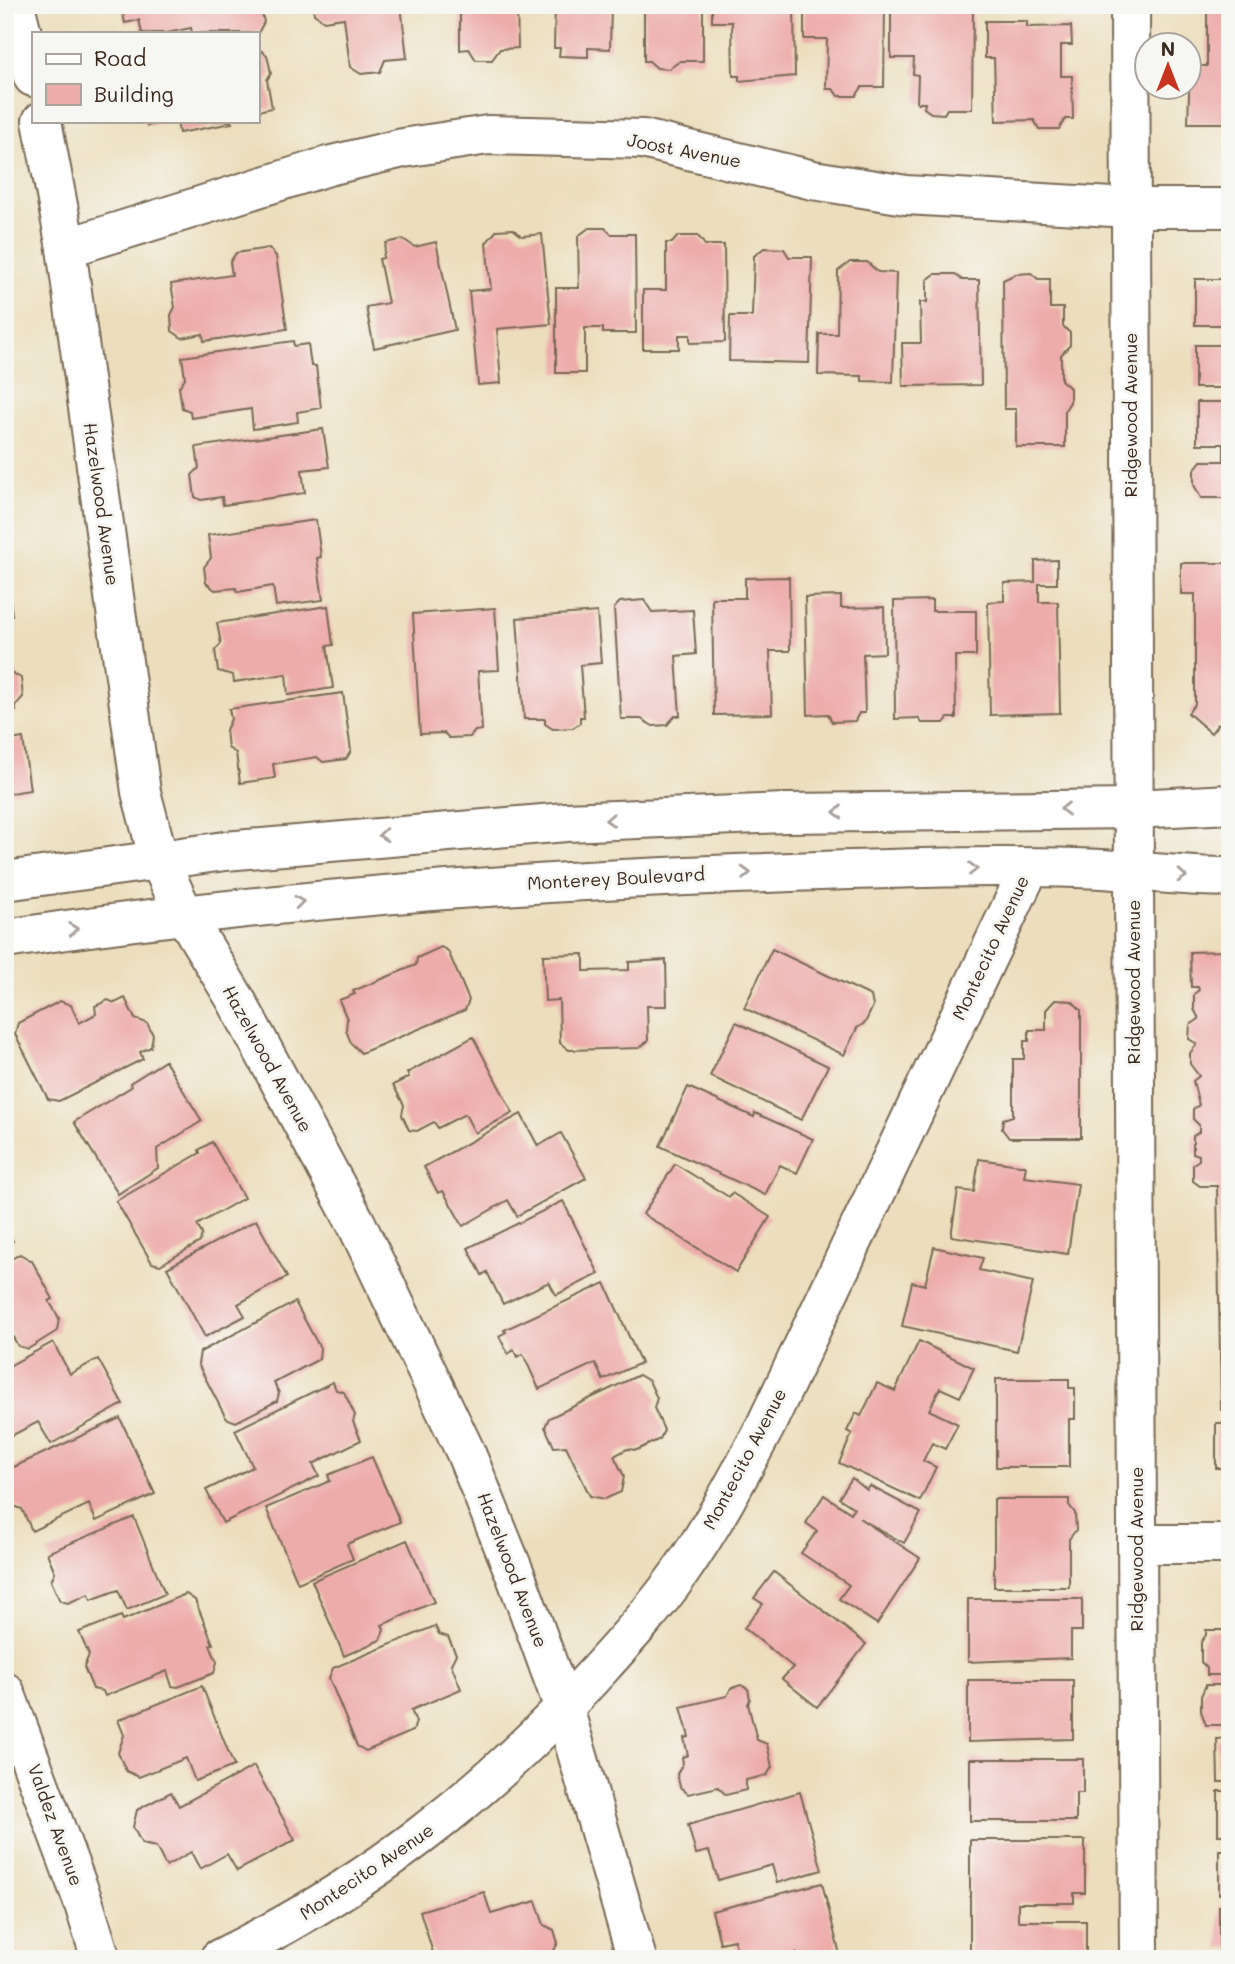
<svg xmlns="http://www.w3.org/2000/svg" width="1235" height="1964" viewBox="0 0 1235 1964" font-family="Mali,sans-serif">
<rect width="100%" height="100%" fill="#f6f6f2"/>
<filter id="ink" filterUnits="userSpaceOnUse"><feTurbulence type="fractalNoise" baseFrequency=".0143" numOctaves="2"/><feDisplacementMap in="SourceGraphic" scale="14" xChannelSelector="R" yChannelSelector="G"/><feConvolveMatrix kernelMatrix="1 2 1 2 8 2 1 2 1" color-interpolation-filters="sRGB"/></filter>
<filter id="wash" filterUnits="userSpaceOnUse"><feTurbulence type="fractalNoise" baseFrequency=".00686" numOctaves="4" result="noise"/><feDisplacementMap in="SourceGraphic" scale="28" xChannelSelector="R" yChannelSelector="G"/><feGaussianBlur stdDeviation="1.57" result="paint"/><feColorMatrix in="noise" values="0 0 0 0 0 0 0 0 0 0 0 0 0 0 0 0 0 1.4 0 .05"/><feComposite in="paint" operator="in"/></filter>
<g filter="url(#wash)">
<rect width="100%" height="100%" fill="#ecdebc"/>
<g id="blocks">
<g fill="#edacaa">
<polygon points="121,5 260,5 264,22 258,33 192,33 191,28 167,33 142,33 139,20 125,23"/>
<polygon points="313,5 401,5 407,58 385,60 380,72 361,74 350,67 344,18 324,21 314,14"/>
<polygon points="460,5 517,5 518,48 500,49 492,60 476,60 469,49 460,50"/>
<polygon points="555,5 611,5 610,49 588,48 588,57 559,56 560,48 554,48"/>
<polygon points="644,5 703,5 703,61 680,61 669,69 657,68 649,61 644,61"/>
<polygon points="712,5 794,5 795,76 739,81 739,76 733,76 732,22 712,22"/>
<polygon points="804,5 885,5 884,87 862,87 856,96 838,96 833,89 826,89 827,39 804,39"/>
<polygon points="943,5 970,5 973,8 972,109 947,109 944,114 931,113 924,108 925,103 917,103 918,75 913,74 914,58 891,58 891,8 940,8"/>
<polygon points="1207,11 1230,11 1230,123 1188,123 1190,66 1207,66"/>
<polygon points="985,21 1027,21 1027,27 1071,26 1072,45 1061,45 1061,76 1072,76 1073,119 1065,119 1059,129 1039,129 1034,120 996,121 994,58 985,58"/>
<polygon points="262,51 267,55 271,73 267,80 272,108 257,111 257,52"/>
<polygon points="146,121 165,121 165,122 147,126"/>
<polygon points="177,121 231,121 232,123 179,133"/>
<polygon points="589,228 605,228 611,234 635,234 636,333 603,333 603,328 585,328 585,373 556,373 556,288 579,288 578,236"/>
<polygon points="513,229 522,236 542,234 551,324 497,329 501,383 478,385 469,291 491,289 486,243 497,230"/>
<polygon points="678,236 698,236 705,245 724,245 725,342 690,343 690,335 679,335 679,349 643,349 643,290 666,290 666,243 672,243"/>
<polygon points="403,239 415,247 436,242 455,330 374,348 366,307 388,303 379,259 383,258 386,243"/>
<polygon points="269,248 276,256 287,329 204,341 203,334 182,338 172,331 171,315 175,307 171,284 232,275 230,262 236,253"/>
<polygon points="764,248 784,249 789,257 812,257 809,363 729,361 730,316 752,316 754,256"/>
<polygon points="850,262 867,262 878,272 896,273 893,382 862,381 862,376 818,375 819,334 837,334 838,271"/>
<polygon points="1031,273 1038,279 1050,279 1050,308 1063,308 1063,326 1070,333 1070,345 1061,355 1061,380 1070,388 1070,402 1065,410 1065,447 1016,447 1016,409 1004,409 1003,280 1016,274"/>
<polygon points="935,274 955,274 962,280 979,280 981,385 903,386 902,343 921,343 920,302 927,302 927,280"/>
<polygon points="1195,279 1230,279 1230,506 1225,506 1225,498 1201,498 1194,485 1194,470 1201,461 1224,461 1224,444 1197,444 1197,402 1225,402 1225,388 1195,388 1195,345 1225,345 1225,325 1195,325"/>
<polygon points="293,341 294,346 308,344 311,366 316,366 321,408 297,412 298,422 253,429 251,409 191,418 190,411 182,408 179,387 185,378 182,357"/>
<polygon points="323,429 329,467 302,470 305,493 223,505 222,497 201,500 195,497 192,475 199,468 196,447"/>
<polygon points="316,520 321,557 317,558 323,600 276,606 273,586 237,592 236,588 215,590 206,583 204,567 211,558 208,535"/>
<polygon points="1057,560 1057,584 1039,584 1039,602 1058,602 1060,713 990,715 988,602 1004,601 1004,583 1035,582 1035,561"/>
<polygon points="1181,563 1230,563 1230,724 1218,724 1211,733 1188,713 1195,704 1195,594 1181,594"/>
<polygon points="789,577 790,651 770,651 772,714 714,715 712,598 745,598 745,578"/>
<polygon points="5,591 9,592 12,615 5,621"/>
<polygon points="841,596 841,608 884,607 885,653 863,654 865,713 859,713 855,721 832,722 828,714 808,715 805,597"/>
<polygon points="644,600 652,612 693,610 696,654 676,656 680,716 675,716 667,725 653,726 641,719 621,719 614,608 620,602"/>
<polygon points="932,600 932,611 976,611 976,656 955,656 956,718 948,718 944,723 922,723 918,718 895,719 894,601"/>
<polygon points="328,606 333,645 327,646 333,688 288,695 286,674 234,682 233,675 218,671 215,650 221,644 217,623"/>
<polygon points="495,608 499,670 478,671 482,730 475,731 470,737 449,738 444,733 420,734 413,614"/>
<polygon points="597,612 601,663 580,665 584,717 580,717 580,723 573,728 553,729 545,724 545,719 524,719 517,618"/>
<polygon points="5,656 10,656 12,673 21,678 23,697 15,706 16,711 5,712"/>
<polygon points="343,693 351,751 346,759 323,762 317,757 273,764 275,778 240,783 236,753 228,748 226,730 231,719 229,709"/>
<polygon points="23,738 30,790 5,794 5,741"/>
<polygon points="441,947 448,951 469,1000 465,1010 361,1053 351,1043 346,1030 347,1019 339,1000 355,994 353,991 416,965 417,958"/>
<polygon points="772,949 871,996 873,1006 865,1023 857,1028 844,1055 744,1008"/>
<polygon points="1225,951 1225,958 1230,958 1230,1410 1221,1410 1217,1186 1200,1186 1193,1181 1193,1164 1199,1160 1199,1155 1193,1153 1193,1136 1199,1132 1199,1125 1193,1119 1193,1109 1199,1105 1193,1081 1199,1076 1190,1064 1190,1053 1197,1044 1189,1039 1190,1025 1199,1019 1194,1009 1194,994 1199,990 1198,987 1191,987 1190,952"/>
<polygon points="584,954 584,971 629,970 629,962 666,960 667,1006 647,1006 648,1041 639,1048 569,1050 560,1043 559,1000 545,1001 543,955"/>
<polygon points="125,998 135,1019 147,1023 153,1035 151,1047 140,1052 143,1059 59,1101 48,1099 15,1034 18,1023 60,1001 71,1005 79,1023 96,1014 95,1006 108,1000 115,1003"/>
<polygon points="1055,1000 1072,1001 1081,1010 1081,1138 1009,1138 1002,1129 1003,1119 1013,1116 1013,1059 1024,1059 1024,1041 1029,1041 1029,1030 1046,1030 1046,1010"/>
<polygon points="736,1022 828,1066 801,1120 710,1076"/>
<polygon points="473,1037 513,1113 475,1133 465,1114 438,1128 434,1122 417,1131 409,1130 402,1115 404,1105 393,1085 409,1077 407,1073"/>
<polygon points="165,1061 202,1121 157,1149 158,1168 118,1194 74,1122 131,1087 130,1083"/>
<polygon points="688,1087 754,1117 755,1113 813,1139 797,1173 780,1165 765,1195 660,1146"/>
<polygon points="521,1114 538,1146 561,1133 586,1178 517,1216 508,1200 463,1226 443,1191 438,1193 424,1167"/>
<polygon points="212,1142 244,1198 197,1225 202,1234 200,1242 160,1265 152,1263 116,1201 200,1153 199,1150"/>
<polygon points="979,1159 1026,1166 1024,1177 1078,1184 1068,1254 951,1236 958,1190 974,1192"/>
<polygon points="675,1164 729,1197 732,1193 770,1217 736,1272 643,1214"/>
<polygon points="563,1201 599,1274 556,1295 549,1282 503,1304 487,1272 482,1275 468,1248"/>
<polygon points="256,1220 287,1277 238,1304 245,1316 205,1337 167,1268"/>
<polygon points="5,1228 13,1241 5,1245"/>
<polygon points="934,1247 983,1258 979,1270 1033,1282 1017,1351 902,1326 912,1282 925,1285"/>
<polygon points="20,1254 32,1261 53,1299 49,1301 59,1318 57,1331 28,1349 18,1346 10,1332 5,1335 5,1263"/>
<polygon points="605,1283 641,1363 603,1380 595,1363 539,1389 523,1354 517,1357 514,1350 508,1354 499,1336 506,1332 504,1330"/>
<polygon points="295,1302 320,1348 319,1359 274,1383 279,1393 277,1401 236,1422 226,1418 198,1364 200,1352"/>
<polygon points="919,1341 974,1368 960,1397 940,1388 929,1410 958,1424 945,1449 932,1443 923,1461 936,1467 920,1501 839,1463 852,1434 847,1431 856,1413 861,1416 877,1383 895,1391"/>
<polygon points="53,1342 70,1374 98,1359 123,1404 51,1444 38,1422 11,1436 5,1429 5,1368"/>
<polygon points="639,1375 649,1381 657,1398 654,1408 664,1430 660,1439 637,1450 627,1449 614,1456 624,1476 621,1492 605,1499 590,1496 566,1446 554,1447 545,1427 549,1418"/>
<polygon points="996,1379 1069,1379 1069,1388 1075,1388 1075,1419 1069,1419 1069,1467 996,1467"/>
<polygon points="333,1382 336,1390 344,1392 355,1415 353,1422 361,1440 313,1464 319,1476 223,1523 206,1490 253,1467 235,1430"/>
<polygon points="120,1418 155,1494 96,1521 89,1504 32,1531 22,1509 11,1505 5,1491 5,1471"/>
<rect x="1216" y="1423" width="14" height="45"/>
<polygon points="372,1457 400,1522 347,1544 353,1559 298,1583 266,1508 330,1481 328,1475"/>
<polygon points="852,1478 867,1490 870,1486 921,1513 904,1543 859,1518 920,1558 877,1624 839,1599 849,1585 801,1553 817,1531 806,1523 824,1495 851,1513 854,1508 839,1498"/>
<polygon points="994,1499 1069,1499 1069,1505 1075,1513 1076,1530 1069,1539 1069,1587 994,1587"/>
<polygon points="134,1517 165,1594 127,1610 118,1590 91,1600 89,1594 68,1603 60,1601 51,1581 55,1572 47,1553"/>
<polygon points="407,1540 434,1602 382,1625 384,1630 380,1640 344,1656 312,1581"/>
<polygon points="774,1572 866,1644 817,1707 782,1679 793,1667 744,1628 763,1604 754,1598"/>
<polygon points="186,1594 195,1600 213,1644 210,1645 217,1662 214,1673 178,1687 172,1686 167,1671 105,1696 103,1691 93,1689 84,1667 89,1655 79,1632 121,1616 123,1620"/>
<polygon points="968,1599 1082,1599 1082,1631 1071,1631 1071,1658 968,1662"/>
<polygon points="435,1626 439,1634 448,1637 456,1654 451,1664 461,1689 411,1710 416,1722 413,1731 366,1751 357,1746 329,1678 333,1668"/>
<polygon points="1206,1630 1230,1630 1230,1675 1207,1675 1207,1668 1201,1662 1201,1642 1206,1635"/>
<polygon points="968,1680 1073,1680 1073,1739 968,1742"/>
<polygon points="741,1685 748,1689 750,1699 748,1704 757,1740 767,1744 772,1767 767,1775 746,1780 746,1790 726,1795 718,1787 688,1794 680,1787 677,1774 683,1763 682,1757 688,1755 684,1738 689,1737 681,1707 727,1696 731,1688"/>
<polygon points="1206,1685 1230,1685 1230,1725 1206,1725 1201,1711 1201,1696"/>
<polygon points="202,1686 234,1766 195,1781 186,1758 139,1777 126,1771 118,1753 124,1735 118,1720"/>
<polygon points="1230,1738 1230,1782 1218,1782 1217,1739"/>
<polygon points="970,1759 1083,1759 1083,1793 1076,1793 1076,1821 970,1821"/>
<polygon points="254,1766 295,1840 237,1871 227,1854 200,1869 191,1852 166,1866 156,1847 142,1844 133,1827 137,1810 171,1792 179,1806"/>
<rect x="1218" y="1791" width="12" height="44"/>
<polygon points="800,1792 822,1870 777,1883 772,1865 718,1880 709,1851 696,1854 688,1825"/>
<polygon points="970,1840 1085,1840 1085,1893 1074,1893 1074,1903 1018,1903 1018,1921 1086,1921 1086,1953 1076,1953 1076,1959 970,1959"/>
<rect x="1219" y="1850" width="11" height="44"/>
<polygon points="822,1883 841,1959 797,1959 796,1953 774,1959 739,1959 734,1940 720,1943 712,1911"/>
<polygon points="484,1892 491,1914 536,1901 544,1925 554,1930 558,1943 552,1954 554,1959 435,1959 420,1911"/>
<rect x="1219" y="1906" width="11" height="42"/>
</g>
</g>
</g>
<g filter="url(#ink)">
<use href="#blocks" fill-opacity="0" stroke="#796955" stroke-width="2"/>
<g fill="none" stroke-linecap="round" stroke-linejoin="round">
<g stroke="#796955" stroke-width="42">
<g id="street">
<polyline points="15,5 33,77"/>
<polyline points="1130,5 1139,1959"/>
<polyline points="42,121 66,248 141,792 159,860 184,914 236,1000 356,1223 465,1451 517,1579 564,1708 637,1959"/>
<polyline points="66,248 328,166 403,148 488,135 643,139 813,180 906,195 1130,208 1230,208"/>
<polyline points="1137,1544 1230,1544"/>
<polyline points="5,1692 83,1901 101,1959"/>
<path d="M219,1959C367,1887 487,1794 597,1672C625,1641 655,1608 679,1574C712,1527 738,1478 765,1427L1029,869"/>
</g>
</g>
<g stroke="#796955" stroke-width="42">
<g id="secondary">
<polyline points="5,881 225,851 566,822 785,813 1134,809 1230,804"/>
<path d="M5,939C248,902 492,883 736,874C849,870 963,865 1076,868C1127,869 1178,877 1230,877"/>
</g>
</g>
<use href="#street" stroke="#fff" stroke-width="38"/>
<use href="#secondary" stroke="#fff" stroke-width="38"/>
</g>
<defs><path id="oneway-chevron" d="M-2-3.5L2.5 0L-2 3.5" fill="none" stroke-width="1.6" stroke-linecap="round" stroke-linejoin="round" transform="scale(1.75)"/></defs>
<g stroke="#a79f9a">
<use href="#oneway-chevron" transform="translate(1065 809) rotate(179)"/>
<use href="#oneway-chevron" transform="translate(838 812) rotate(179)"/>
<use href="#oneway-chevron" transform="translate(610 820) rotate(177)"/>
<use href="#oneway-chevron" transform="translate(383 835) rotate(175)"/>
<use href="#oneway-chevron" transform="translate(973 869)"/>
<use href="#oneway-chevron" transform="translate(746 873) rotate(-2)"/>
<use href="#oneway-chevron" transform="translate(1182 876) rotate(4)"/>
<use href="#oneway-chevron" transform="translate(299 902) rotate(-6)"/>
<use href="#oneway-chevron" transform="translate(73 929) rotate(-7)"/>
</g>
</g>
<g text-anchor="middle" stroke-width="6" stroke-linejoin="round" paint-order="stroke">
<g font-size="18" fill="#3b2a1e" stroke="#f6f6f2">
<text transform="translate(684 151) rotate(11)" y="6">Joost Avenue</text>
<text transform="translate(1131 415) rotate(-90)" y="6">Ridgewood Avenue</text>
<text transform="translate(101 504) rotate(82)" y="6">Hazelwood Avenue</text>
<text transform="translate(616 879) rotate(-3)" y="6">Monterey Boulevard</text>
<text transform="translate(991 948) rotate(-65)" y="6">Montecito Avenue</text>
<text transform="translate(1134 982) rotate(-90)" y="6">Ridgewood Avenue</text>
<text transform="translate(267 1059) rotate(61)" y="6">Hazelwood Avenue</text>
<text transform="translate(745 1459) rotate(-62)" y="6">Montecito Avenue</text>
<text transform="translate(1137 1549) rotate(-90)" y="6">Ridgewood Avenue</text>
<text transform="translate(512 1570) rotate(69)" y="6">Hazelwood Avenue</text>
<text transform="translate(55 1825) rotate(70)" y="6">Valdez Avenue</text>
<text transform="translate(367 1872) rotate(-34)" y="6">Montecito Avenue</text>
</g>
</g>
<rect width="1235" height="1964" fill="none" stroke="#f6f6f2" stroke-width="28"/>
<rect x="32" y="32" width="228" height="91" fill="#f6f6f2" stroke="#aba49d" stroke-width="2"/>
<rect x="46" y="54" width="35" height="10" fill="#ffffff" stroke="#aba49d" stroke-width="2"/>
<text x="94" y="66" font-size="21" fill="#3b2a1e">Road</text>
<rect x="46" y="84" width="35" height="21" fill="#edacaa" stroke="#aba49d" stroke-width="2"/>
<text x="94" y="102" font-size="21" fill="#3b2a1e">Building</text>
<g transform="translate(1168 66)"><circle r="33" fill="#f6f6f2" stroke="#aba49d" stroke-width="2"/>
<path d="M0-5L12 26L0 18L-12 26Z" fill="#c8321e"/>
<text y="-10" font-size="19" font-weight="bold" text-anchor="middle" fill="#3b2a1e">N</text>
</g>
</svg>
